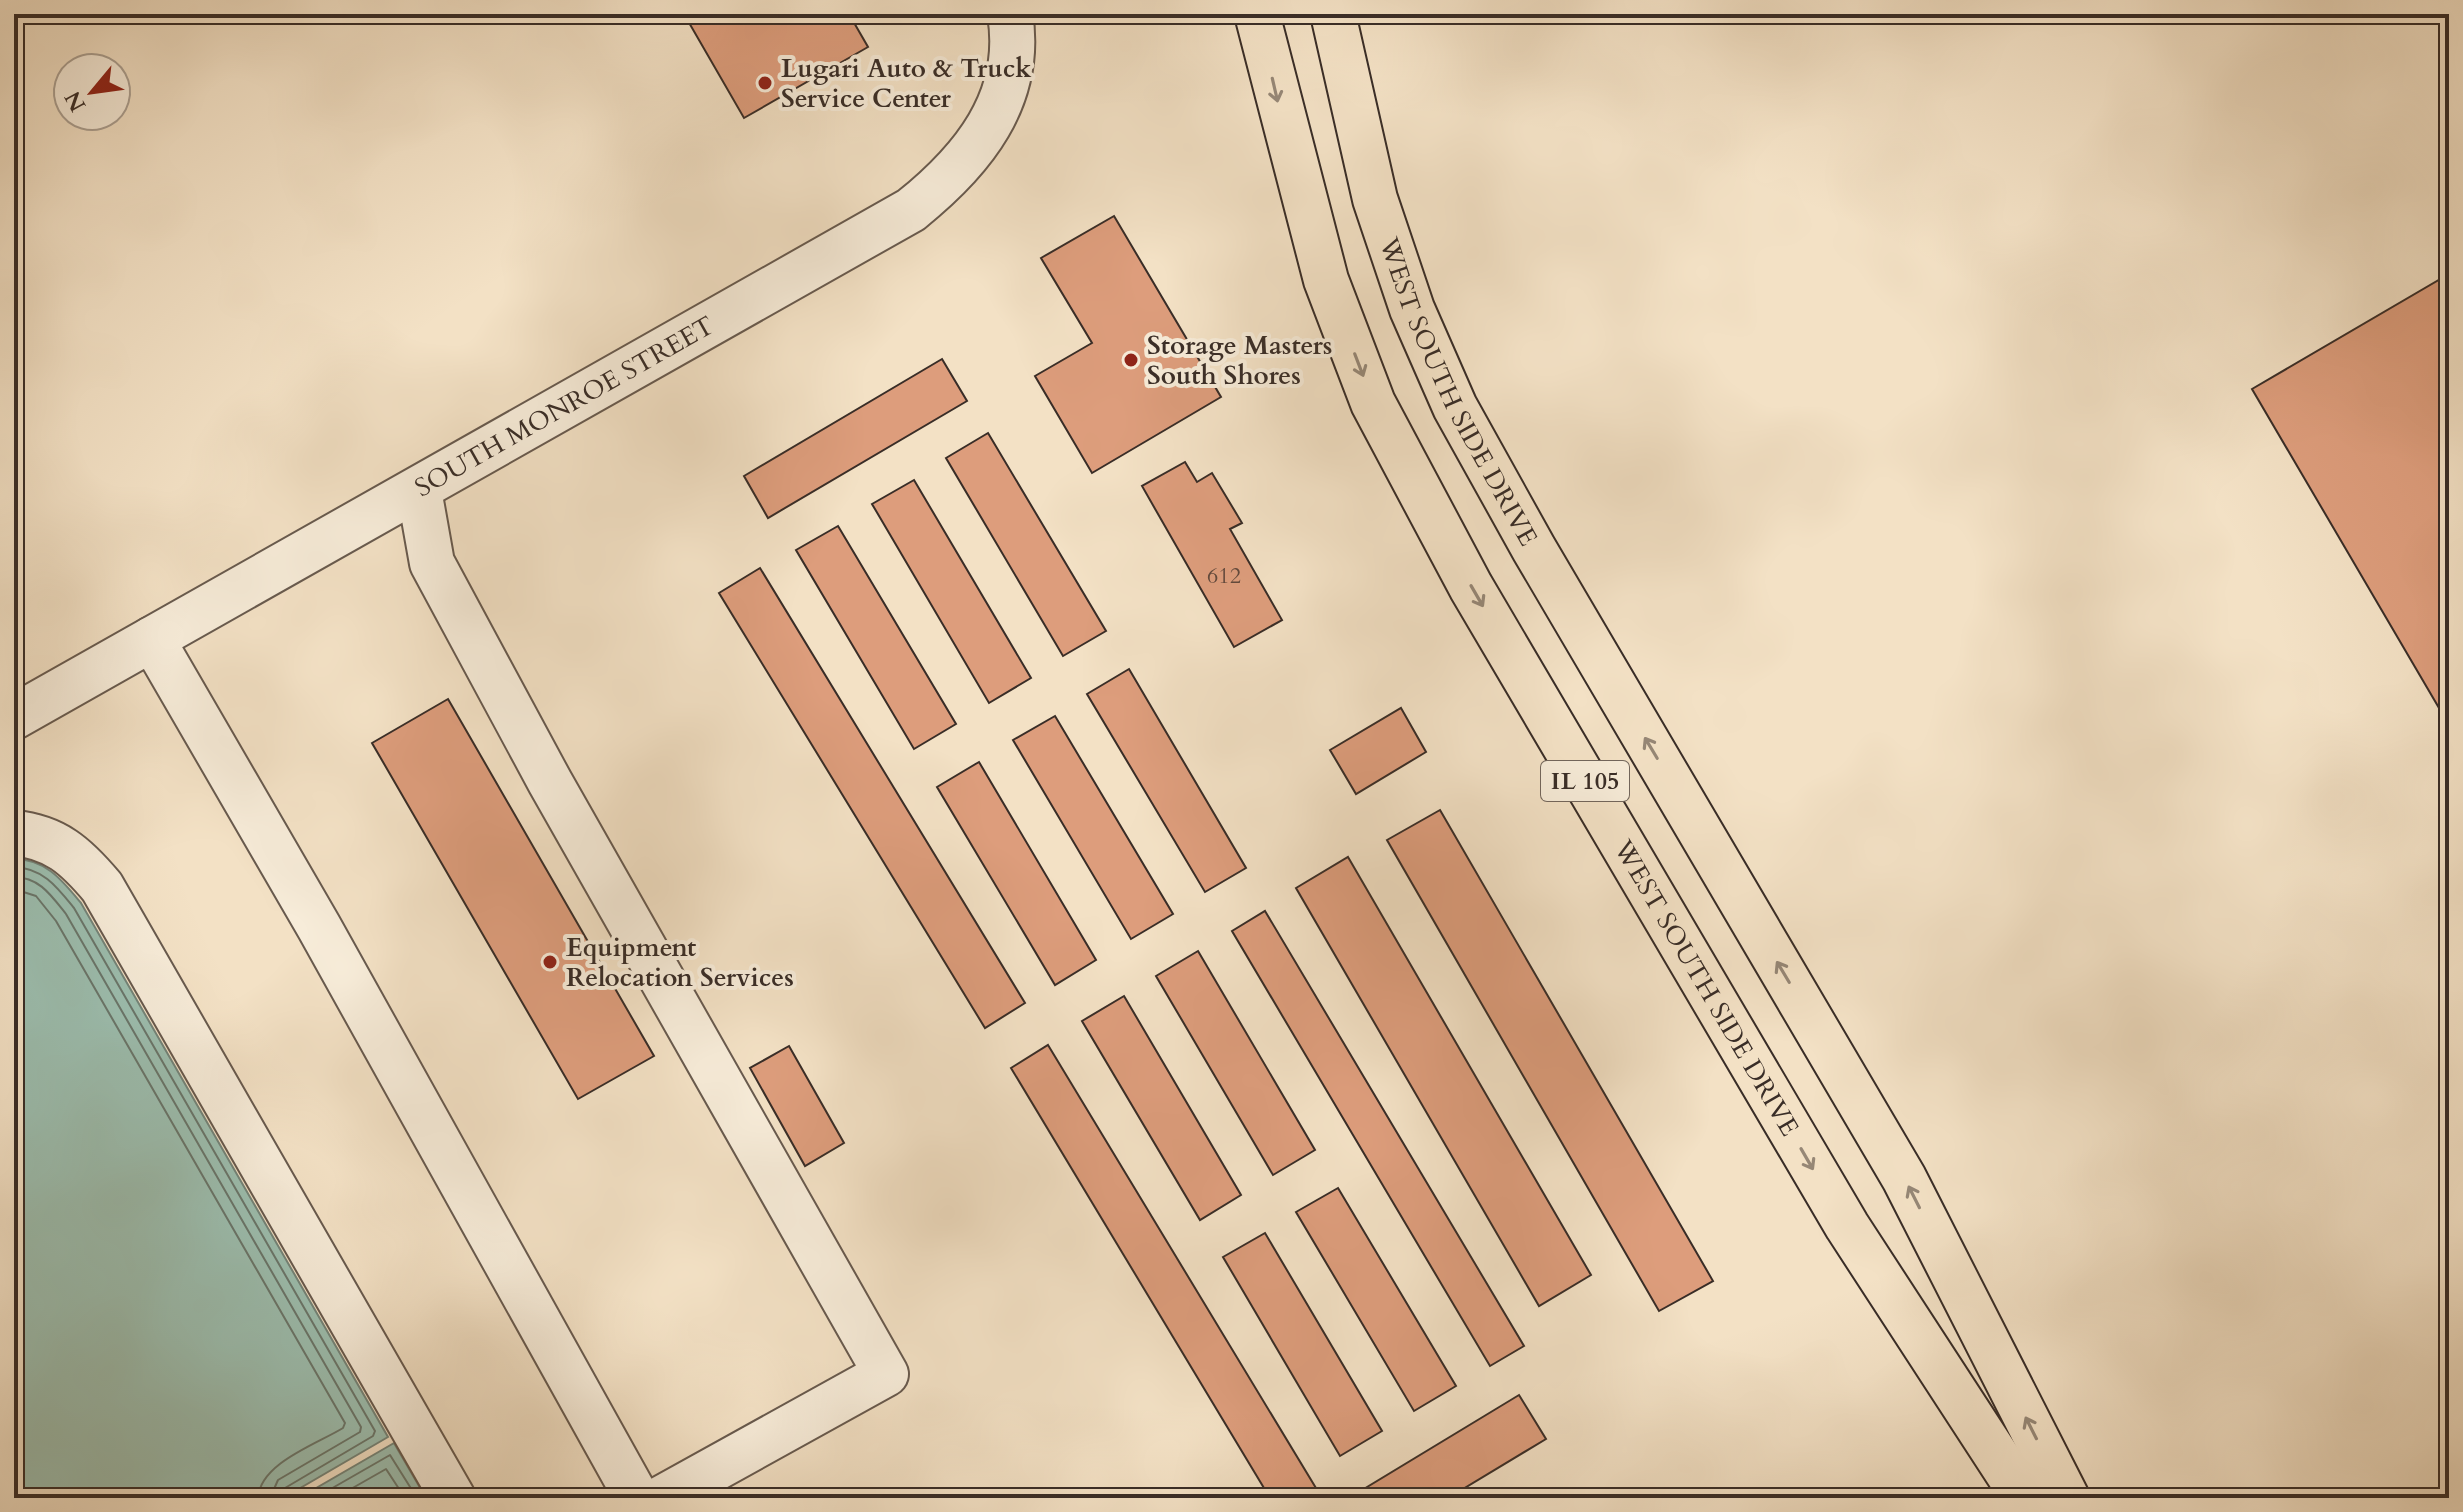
<svg xmlns="http://www.w3.org/2000/svg" width="2463" height="1512" viewBox="0 0 2463 1512" font-family="Cardo,serif">
<rect width="100%" height="100%" fill="#f3e1c5"/>
<filter id="stains"><feTurbulence type="fractalNoise" baseFrequency=".0025" numOctaves="4"/><feColorMatrix values="0 0 0 0 .2 0 0 0 0 .09 0 0 0 0 .02 0 0 0 .5 -.17"/></filter>
<radialGradient id="worn" r=".72"><stop offset=".6" stop-color="#630" stop-opacity="0"/><stop offset="1" stop-color="#630" stop-opacity=".3"/></radialGradient>
<g fill="#9cbeaf" stroke="#748479" stroke-width="2">
<path d="M14,859C46,859 62,880 81,903L388,1437L283,1498H14Z"/>
<polygon points="394,1443 426,1498 299,1498"/>
</g>
<g fill="none" stroke-linecap="round" stroke-linejoin="round">
<g stroke="#6a766b" stroke-width="2">
<path d="M14,867C43,868 57,887 74,908L375,1431L373,1436L285,1488L280,1498"/>
<path d="M14,877C39,877 51,895 66,914L361,1427L360,1432L278,1480L270,1498"/>
<path d="M14,889L36,896L56,921L345,1423L343,1428C317,1444 260,1463 258,1498"/>
<polyline points="315,1498 390,1455 417,1498"/>
<polyline points="335,1498 386,1469 405,1498"/>
</g>
</g>
<g fill="#dd9d7c" stroke="#392d27" stroke-width="2">
<polygon points="684,14 849,14 868,47 744,118"/>
<polygon points="1114,216 1221,397 1092,473 1035,376 1092,343 1041,258"/>
<polygon points="2449,274 2449,725 2252,389"/>
<polygon points="942,359 967,401 768,518 744,476"/>
<polygon points="988,433 1106,631 1063,656 946,458"/>
<polygon points="1185,462 1197,482 1212,473 1242,523 1230,529 1282,620 1234,647 1142,486"/>
<polygon points="914,480 1031,678 989,703 872,504"/>
<polygon points="838,526 956,724 914,749 796,550"/>
<polygon points="760,568 1025,1003 985,1028 719,593"/>
<polygon points="1129,669 1246,868 1205,892 1087,694"/>
<polygon points="448,699 654,1056 578,1099 372,743"/>
<polygon points="1401,708 1426,752 1356,794 1330,750"/>
<polygon points="1055,716 1173,914 1131,939 1013,740"/>
<polygon points="979,762 1096,960 1055,985 937,787"/>
<polygon points="1440,810 1713,1281 1659,1311 1387,840"/>
<polygon points="1348,857 1591,1275 1539,1306 1296,888"/>
<polygon points="1265,911 1524,1346 1490,1366 1232,931"/>
<polygon points="1198,951 1315,1150 1273,1175 1156,976"/>
<polygon points="1124,996 1241,1195 1200,1220 1082,1021"/>
<polygon points="1048,1045 1322,1498 1270,1498 1011,1068"/>
<polygon points="789,1046 844,1143 805,1166 750,1068"/>
<polygon points="1338,1188 1456,1386 1414,1411 1296,1212"/>
<polygon points="1265,1233 1382,1431 1340,1456 1223,1257"/>
<polygon points="1519,1395 1546,1439 1448,1498 1349,1498"/>
</g>
<g fill="none" stroke-linecap="round" stroke-linejoin="round">
<g stroke="#685a4e" stroke-width="48">
<g id="minor">
<polyline points="419,490 432,563 550,782 886,1374 662,1498"/>
<polyline points="152,639 319,927 637,1498"/>
<path id="s1" d="M14,717L911,210C972,161 1024,99 1010,14"/>
<path d="M14,833C55,837 76,856 102,887L453,1498"/>
</g>
</g>
<g stroke="#392d27" stroke-width="48">
<g id="major">
<path id="s2" d="M1257,14L1326,280L1373,403L1471,587L1847,1226L2024,1498"/>
<path id="s3" d="M1333,14L1375,199L1412,309L1455,407L1534,549L1904,1178L2067,1498"/>
</g>
</g>
<use href="#minor" stroke="#f7ecd9" stroke-width="44"/>
<use href="#major" stroke="#f3e1c5" stroke-width="44"/>
</g>
<defs><path id="oneway-shaft" d="M-6 0H5M1.5-3L5.5 0L1.5 3" fill="none" stroke-width="1.6" stroke-linecap="round" stroke-linejoin="round" transform="scale(2)"/></defs>
<g stroke="#968776">
<use href="#oneway-shaft" transform="translate(1275 90) rotate(77)"/>
<use href="#oneway-shaft" transform="translate(1359 365) rotate(69)"/>
<use href="#oneway-shaft" transform="translate(1477 596) rotate(60)"/>
<use href="#oneway-shaft" transform="translate(1651 748) rotate(-121)"/>
<use href="#oneway-shaft" transform="translate(1783 972) rotate(-121)"/>
<use href="#oneway-shaft" transform="translate(1807 1159) rotate(60)"/>
<use href="#oneway-shaft" transform="translate(1914 1197) rotate(-117)"/>
<use href="#oneway-shaft" transform="translate(2031 1428) rotate(-117)"/>
</g>
<g fill="#8f2418" stroke="#f7ecd9" stroke-width="3">
<circle cx="765" cy="83" r="8"/>
<circle cx="1131" cy="360" r="8"/>
<circle cx="550" cy="962" r="8"/>
</g>
<g text-anchor="middle" stroke-width="8" stroke-linejoin="round" paint-order="stroke">
<g font-size="22" fill="#62493c">
<text x="1224" y="583">612</text>
</g>
<rect fill="#f7ecd9" stroke="#72665c" stroke-width="2" x="1541" y="761" width="88" height="40" rx="6"/>
<g font-size="24" font-weight="bold" fill="#392d27">
<text x="1585" y="789">IL 105</text>
</g>
<g font-size="26" font-weight="bold" fill="#392d27" stroke="#f7ecd9" text-anchor="start">
<text x="781" y="77">Lugari Auto &amp; Truck<tspan x="781" dy="30">Service Center</tspan></text>
<text x="1147" y="354">Storage Masters<tspan x="1147" dy="30">South Shores</tspan></text>
<text x="566" y="956">Equipment<tspan x="566" dy="30">Relocation Services</tspan></text>
</g>
<g font-size="26" fill="#392d27" stroke="#f7ecd9">
<text dy="9" stroke="none"><textPath href="#s3" startOffset="400">WEST SOUTH SIDE DRIVE</textPath></text>
<text dy="9" stroke="none"><textPath href="#s1" startOffset="632">SOUTH MONROE STREET</textPath></text>
<text dy="9" stroke="none"><textPath href="#s2" startOffset="1080">WEST SOUTH SIDE DRIVE</textPath></text>
</g>
</g>
<rect width="2463" height="1512" fill="none" stroke="#f3e1c5" stroke-width="48"/>
<rect x="16" y="16" width="2431" height="1480" fill="none" stroke="#392d27" stroke-width="4"/>
<rect x="24" y="24" width="2415" height="1464" fill="none" stroke="#392d27" stroke-width="2"/>
<g transform="translate(92 92) rotate(241)"><circle r="38" fill="#f7ecd9" stroke="#aba092" stroke-width="2"/>
<path d="M0-6L14 30L0 20L-14 30Z" fill="#8f2418"/>
<text y="-12" font-size="22" font-weight="bold" text-anchor="middle" fill="#392d27">N</text>
</g>
<rect width="100%" height="100%" filter="url(#stains)"/>
<rect width="100%" height="100%" fill="url(#worn)"/>
</svg>
